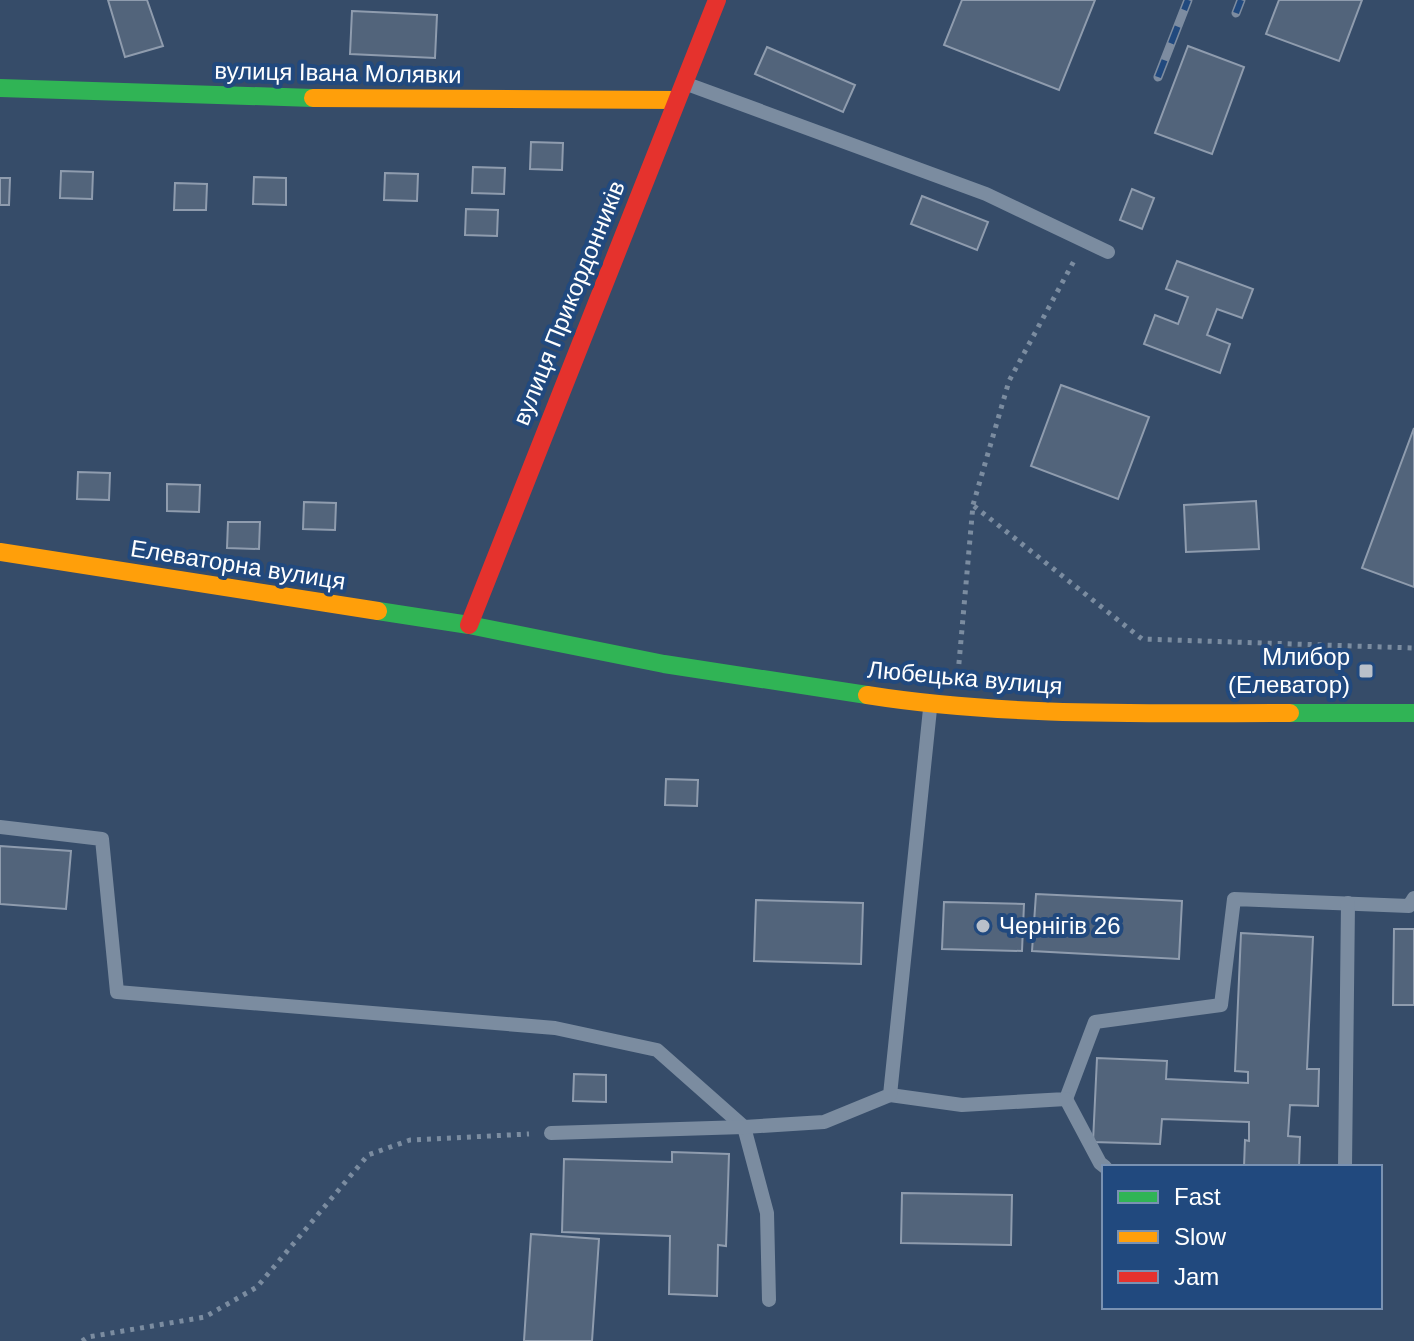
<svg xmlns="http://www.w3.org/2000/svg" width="1414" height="1341" viewBox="0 0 1414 1341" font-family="Helvetica,sans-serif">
<rect width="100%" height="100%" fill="#364c69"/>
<g fill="#52647b" stroke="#8f9cae" stroke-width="2">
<polygon points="108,0 147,0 163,46 125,57"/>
<polygon points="962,0 1095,0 1059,90 944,45"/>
<polygon points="1279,0 1362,0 1339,61 1266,34"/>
<polygon points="352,11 437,15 435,58 350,54"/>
<polygon points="1188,46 1244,67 1212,154 1155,133"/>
<polygon points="767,47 855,85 843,112 755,74"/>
<polygon points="531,142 563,143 562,170 530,169"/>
<polygon points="473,167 505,168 504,194 472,193"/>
<polygon points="61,171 93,172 92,199 60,198"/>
<polygon points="385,173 418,174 417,201 384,200"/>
<polygon points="254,177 286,178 286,205 253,204"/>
<polygon points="0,178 10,178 9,205 0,205"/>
<polygon points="175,183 207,184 206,210 174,210"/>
<polygon points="1132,189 1154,198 1142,229 1120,220"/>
<polygon points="922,196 988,222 977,250 911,224"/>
<polygon points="466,209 498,210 497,236 465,235"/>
<polygon points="1177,261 1253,289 1242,318 1217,309 1207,335 1230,344 1220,373 1144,344 1155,315 1178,324 1188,297 1166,289"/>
<polygon points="1061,385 1149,417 1118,499 1031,466"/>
<polygon points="1414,428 1414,587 1362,568"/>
<polygon points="78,472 110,473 109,500 77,499"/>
<polygon points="167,484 200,485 199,512 167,511"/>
<polygon points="1256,501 1259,549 1186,552 1184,505"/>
<polygon points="304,502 336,503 335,530 303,529"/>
<polygon points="228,522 260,522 259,549 227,548"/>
<polygon points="666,779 698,780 697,806 665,805"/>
<polygon points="0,846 71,851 66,909 0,904"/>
<polygon points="1036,894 1182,901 1179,959 1032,951"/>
<polygon points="756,900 863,903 861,964 754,961"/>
<polygon points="944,902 1024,904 1022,951 942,949"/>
<polygon points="1394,929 1414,929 1414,1005 1393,1005"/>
<polygon points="1241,933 1313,937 1307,1069 1319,1069 1318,1106 1290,1105 1288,1136 1300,1137 1299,1167 1244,1167 1245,1140 1249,1141 1249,1122 1162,1119 1160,1144 1093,1142 1097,1058 1167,1061 1166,1079 1248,1083 1248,1072 1235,1071"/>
<polygon points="574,1074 606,1075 606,1102 573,1101"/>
<polygon points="672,1152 729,1154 726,1246 718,1245 717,1296 669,1294 670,1236 562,1232 564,1159 672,1162"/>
<polygon points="902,1193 1012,1195 1011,1245 901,1243"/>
<polygon points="531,1234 599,1239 592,1341 524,1341"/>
</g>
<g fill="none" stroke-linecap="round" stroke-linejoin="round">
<g stroke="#7b8ca0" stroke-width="5" stroke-dasharray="4 6" stroke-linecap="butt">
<polyline points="974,506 1142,639 1414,648"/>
<polyline points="958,674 973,505 1009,381 1075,259"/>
<polyline points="82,1341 88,1337 205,1317 257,1287 368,1155 410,1140 529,1134"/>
</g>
<g stroke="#7b8ca0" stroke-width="14">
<polyline points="687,84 986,194 1108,252"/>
<polyline points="0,827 102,839 117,992 555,1028 657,1050 744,1127 767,1213 769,1300"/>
<polyline points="890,1095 962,1105 1066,1099 1095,1022 1221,1005 1234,899 1409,906 1414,898"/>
<polyline points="1066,1099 1100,1163 1105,1167"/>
<polyline points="551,1133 744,1127 824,1122 890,1095 930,709"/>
<polyline points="1345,1167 1348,903"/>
</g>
<g stroke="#30b455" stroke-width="18">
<polyline points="0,88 313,98"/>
<polyline points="378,611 469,625 664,664 867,695"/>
<polyline points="1290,713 1414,713"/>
</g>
<g stroke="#ff9f0a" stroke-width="18">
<polyline points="313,98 676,100"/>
<polyline points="0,552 378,611"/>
<path d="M867,695C1006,717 1149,713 1290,713"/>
</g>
<polyline stroke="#e5322d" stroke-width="18" points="469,625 717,0"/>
<g stroke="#7d8ca0" stroke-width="9">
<g id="rail">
<polyline points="1236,13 1241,0"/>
<polyline points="1158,77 1188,0"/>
</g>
</g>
<use href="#rail" stroke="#21497e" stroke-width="6" stroke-dasharray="18" stroke-linecap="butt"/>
</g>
<g fill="#b9c0ca" stroke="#21497e" stroke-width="3">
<rect x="1358" y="663" width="16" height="16" rx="4"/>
<circle cx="983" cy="926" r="8"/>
</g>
<g text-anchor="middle" stroke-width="8" stroke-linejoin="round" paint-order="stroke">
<g font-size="24" fill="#fff" stroke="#21497e">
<text transform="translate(338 73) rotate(1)" y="8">вулиця Івана Молявки</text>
<text transform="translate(569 303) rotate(-68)" y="8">вулиця Прикордонників</text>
<text transform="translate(238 565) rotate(9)" y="8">Елеваторна вулиця</text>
<text transform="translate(965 678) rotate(5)" y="8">Любецька вулиця</text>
</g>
<g font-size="24" fill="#fff" stroke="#21497e" text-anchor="end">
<text x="1350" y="665">Млибор<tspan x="1350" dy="28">(Елеватор)</tspan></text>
<text x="999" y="934" text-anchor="start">Чернігів 26</text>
</g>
</g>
<rect x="1102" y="1165" width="280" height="144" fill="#21497e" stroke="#7a92b2" stroke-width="2"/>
<rect x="1118" y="1191" width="40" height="12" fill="#30b455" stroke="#7a92b2" stroke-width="2"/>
<text x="1174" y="1205" font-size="24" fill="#ffffff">Fast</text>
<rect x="1118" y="1231" width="40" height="12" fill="#ff9f0a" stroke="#7a92b2" stroke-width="2"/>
<text x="1174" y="1245" font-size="24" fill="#ffffff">Slow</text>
<rect x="1118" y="1271" width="40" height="12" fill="#e5322d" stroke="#7a92b2" stroke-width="2"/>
<text x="1174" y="1285" font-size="24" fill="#ffffff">Jam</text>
</svg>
